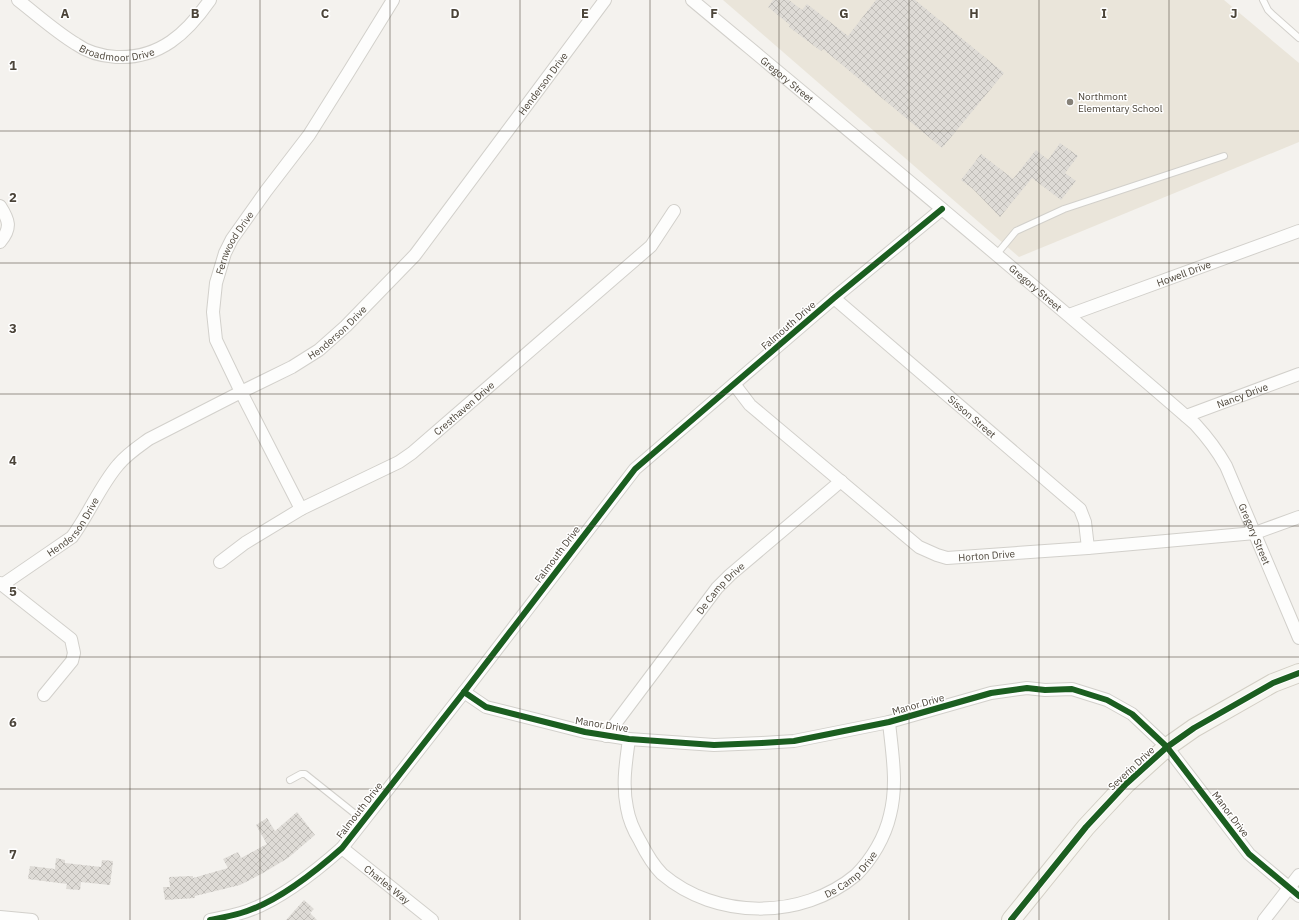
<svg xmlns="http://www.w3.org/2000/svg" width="1299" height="920" viewBox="0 0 1299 920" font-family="'IBM Plex Sans',sans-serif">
<defs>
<pattern id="building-cross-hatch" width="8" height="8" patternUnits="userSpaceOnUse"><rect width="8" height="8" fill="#dedbd6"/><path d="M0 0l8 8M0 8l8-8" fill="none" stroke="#c0bdb8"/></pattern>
</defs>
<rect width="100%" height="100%" fill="#f4f2ee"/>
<polygon fill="#eae5da" points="723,0 1224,0 1299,63 1299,142 1019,257"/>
<g fill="url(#building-cross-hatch)">
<polygon points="773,0 789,0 802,10 807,4 848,36 876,0 915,0 1004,73 942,148 823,49 821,51 789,27 790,25 768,7"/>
<polygon points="1060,143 1078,156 1065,173 1076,181 1061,200 1032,178 1000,217 973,189 961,180 981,154 1013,179 1036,150 1048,160"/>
<polygon points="297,812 315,835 288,858 263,873 240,885 195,896 195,898 165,900 163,887 170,887 169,877 193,876 193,878 228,868 223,859 238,852 241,858 267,844 256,825 267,818 275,831"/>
<polygon points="56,858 65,860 65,863 101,867 102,860 113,861 110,885 81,882 80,890 66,889 67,884 28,879 30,866 55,869"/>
<polygon points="304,900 314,909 310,913 317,920 286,920"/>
</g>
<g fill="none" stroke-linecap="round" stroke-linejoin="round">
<g stroke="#d2d0cb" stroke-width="8">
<g id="lane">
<polyline points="1263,0 1268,10 1273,15 1299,38"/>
<polyline points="996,255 1016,231 1064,209 1224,156"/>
<polyline points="290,780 301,774 305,774 364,821"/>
</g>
</g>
<g stroke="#d2d0cb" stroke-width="14">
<g id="street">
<path id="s1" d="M18,0C36,14 56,32 76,44C87,52 102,56 116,57C160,59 187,33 210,0"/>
<path id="s2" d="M692,0C860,140 1029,280 1195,424C1207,437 1217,450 1226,466L1299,638"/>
<path d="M0,206C9,220 12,228 0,242"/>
<path id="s3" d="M834,298L1080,509L1085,522L1088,548"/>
<path id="s4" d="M1069,315L1299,231"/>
<path id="s5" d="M734,384L750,405L919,547L937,555L947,558L1088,548L1255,533L1299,517"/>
<path id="s6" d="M1186,416L1299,374"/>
<path id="s7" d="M301,509L241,392L216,340L213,312L216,283L225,253L232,239L266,191L309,135L348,73L393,0"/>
<path id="s8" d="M220,562L245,543L301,509L399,462L412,453L651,246L674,211"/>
<polyline points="0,583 71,639 74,653 72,661 44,695"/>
<path id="s9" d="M2,585L72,537C89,514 100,486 118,465C127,454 138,447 149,439L241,392L292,367L319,350L346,326L415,255L605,0"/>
<polyline points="464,692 486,707 585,732 629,739 714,745 762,743 794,741 889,722 991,693 1027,688 1045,690 1072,689 1107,700 1132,714 1167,747 1249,854 1299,896"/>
<path id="s10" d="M606,736L717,588L730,575L841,481"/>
<path id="s11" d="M629,739C626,762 622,784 627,808C629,820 634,831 640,841C646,853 652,864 662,874C716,920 802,920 856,875C872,859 885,837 890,815C898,784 892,753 889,722"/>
<path id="s12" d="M342,848L432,920"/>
<polyline points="0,917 32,920"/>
<path d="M210,920C220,918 231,916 241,913C276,903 315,872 342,848L464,692L635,469L834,298L942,209"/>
<polyline points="1264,920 1299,875"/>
</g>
</g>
<g stroke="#d3cfc5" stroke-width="20">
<polyline id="secondary" points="1011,920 1086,827 1126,784 1167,747 1194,728 1273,683 1299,673"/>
</g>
<use href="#lane" stroke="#fdfdfc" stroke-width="6"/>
<use href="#street" stroke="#fdfdfc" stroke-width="12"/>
<use href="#secondary" stroke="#f7f6f1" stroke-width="18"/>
<g stroke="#fff" stroke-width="8">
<g id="cycleway">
<polyline points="464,692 486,707 585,732 629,739 714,745 762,743 794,741 889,722 991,693 1027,688 1045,690 1072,689 1107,700 1132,714 1167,747 1249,854 1299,896"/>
<path d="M210,920C220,918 231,916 241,913C276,903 315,872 342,848L464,692L635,469L834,298L942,209"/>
<polyline points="1011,920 1086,827 1126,784 1167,747 1194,728 1273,683 1299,673"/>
</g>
</g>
<use href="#cycleway" stroke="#1b5e20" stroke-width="6"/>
</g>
<path fill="none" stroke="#4b4439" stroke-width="1" stroke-opacity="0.55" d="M130,0V920M260,0V920M390,0V920M520,0V920M650,0V920M779,0V920M909,0V920M1039,0V920M1169,0V920M0,131H1299M0,263H1299M0,394H1299M0,526H1299M0,657H1299M0,789H1299"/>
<circle fill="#868178" stroke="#fff" stroke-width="1.5" cx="1070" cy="102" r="4"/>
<g text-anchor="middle" stroke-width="3" stroke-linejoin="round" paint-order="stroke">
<g font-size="10" fill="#4b4439" stroke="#fff">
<text dy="4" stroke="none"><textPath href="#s1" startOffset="116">Broadmoor Drive</textPath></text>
<text dy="4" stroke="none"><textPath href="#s2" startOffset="124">Gregory Street</textPath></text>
<text dy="4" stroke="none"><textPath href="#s9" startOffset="752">Henderson Drive</textPath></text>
<text dy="4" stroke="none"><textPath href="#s7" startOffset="291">Fernwood Drive</textPath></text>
<text dy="4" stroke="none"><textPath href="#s4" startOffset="122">Howell Drive</textPath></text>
<text dy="4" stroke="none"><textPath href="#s2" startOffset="448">Gregory Street</textPath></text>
<text transform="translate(788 325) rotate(-41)" y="4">Falmouth Drive</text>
<text dy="4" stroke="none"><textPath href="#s9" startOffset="428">Henderson Drive</textPath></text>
<text dy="4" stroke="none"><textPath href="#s6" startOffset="60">Nancy Drive</textPath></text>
<text dy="4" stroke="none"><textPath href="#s8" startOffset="290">Cresthaven Drive</textPath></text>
<text dy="4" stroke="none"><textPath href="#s3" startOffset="182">Sisson Street</textPath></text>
<text dy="4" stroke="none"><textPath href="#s9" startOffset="93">Henderson Drive</textPath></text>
<text dy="4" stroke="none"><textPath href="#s2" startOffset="784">Gregory Street</textPath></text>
<text transform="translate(557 554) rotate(-53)" y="4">Falmouth Drive</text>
<text dy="4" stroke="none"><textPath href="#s5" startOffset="317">Horton Drive</textPath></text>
<text dy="4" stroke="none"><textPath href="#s10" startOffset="187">De Camp Drive</textPath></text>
<text transform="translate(918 704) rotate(-16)" y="4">Manor Drive</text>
<text transform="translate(602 724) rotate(9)" y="4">Manor Drive</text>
<text transform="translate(1131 768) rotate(-43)" y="4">Severin Drive</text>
<text transform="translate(359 810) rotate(-52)" y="4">Falmouth Drive</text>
<text transform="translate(1231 814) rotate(53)" y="4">Manor Drive</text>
<text dy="4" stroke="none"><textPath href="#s11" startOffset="351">De Camp Drive</textPath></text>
<text dy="4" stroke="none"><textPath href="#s12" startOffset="58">Charles Way</textPath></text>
</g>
<g font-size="10" fill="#4b4439" stroke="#fff" text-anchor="start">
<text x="1078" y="100">Northmont<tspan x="1078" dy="12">Elementary School</tspan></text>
</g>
</g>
<g font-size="13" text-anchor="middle" font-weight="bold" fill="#4b4439" stroke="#fff" stroke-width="3" stroke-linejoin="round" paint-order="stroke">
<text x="65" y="18">A</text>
<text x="195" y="18">B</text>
<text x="325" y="18">C</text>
<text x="455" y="18">D</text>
<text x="585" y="18">E</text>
<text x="714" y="18">F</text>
<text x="844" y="18">G</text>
<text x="974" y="18">H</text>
<text x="1104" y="18">I</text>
<text x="1234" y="18">J</text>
<text x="13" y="70">1</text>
<text x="13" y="202">2</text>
<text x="13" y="333">3</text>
<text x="13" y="465">4</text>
<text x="13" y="596">5</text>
<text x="13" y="727">6</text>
<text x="13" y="859">7</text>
</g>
</svg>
